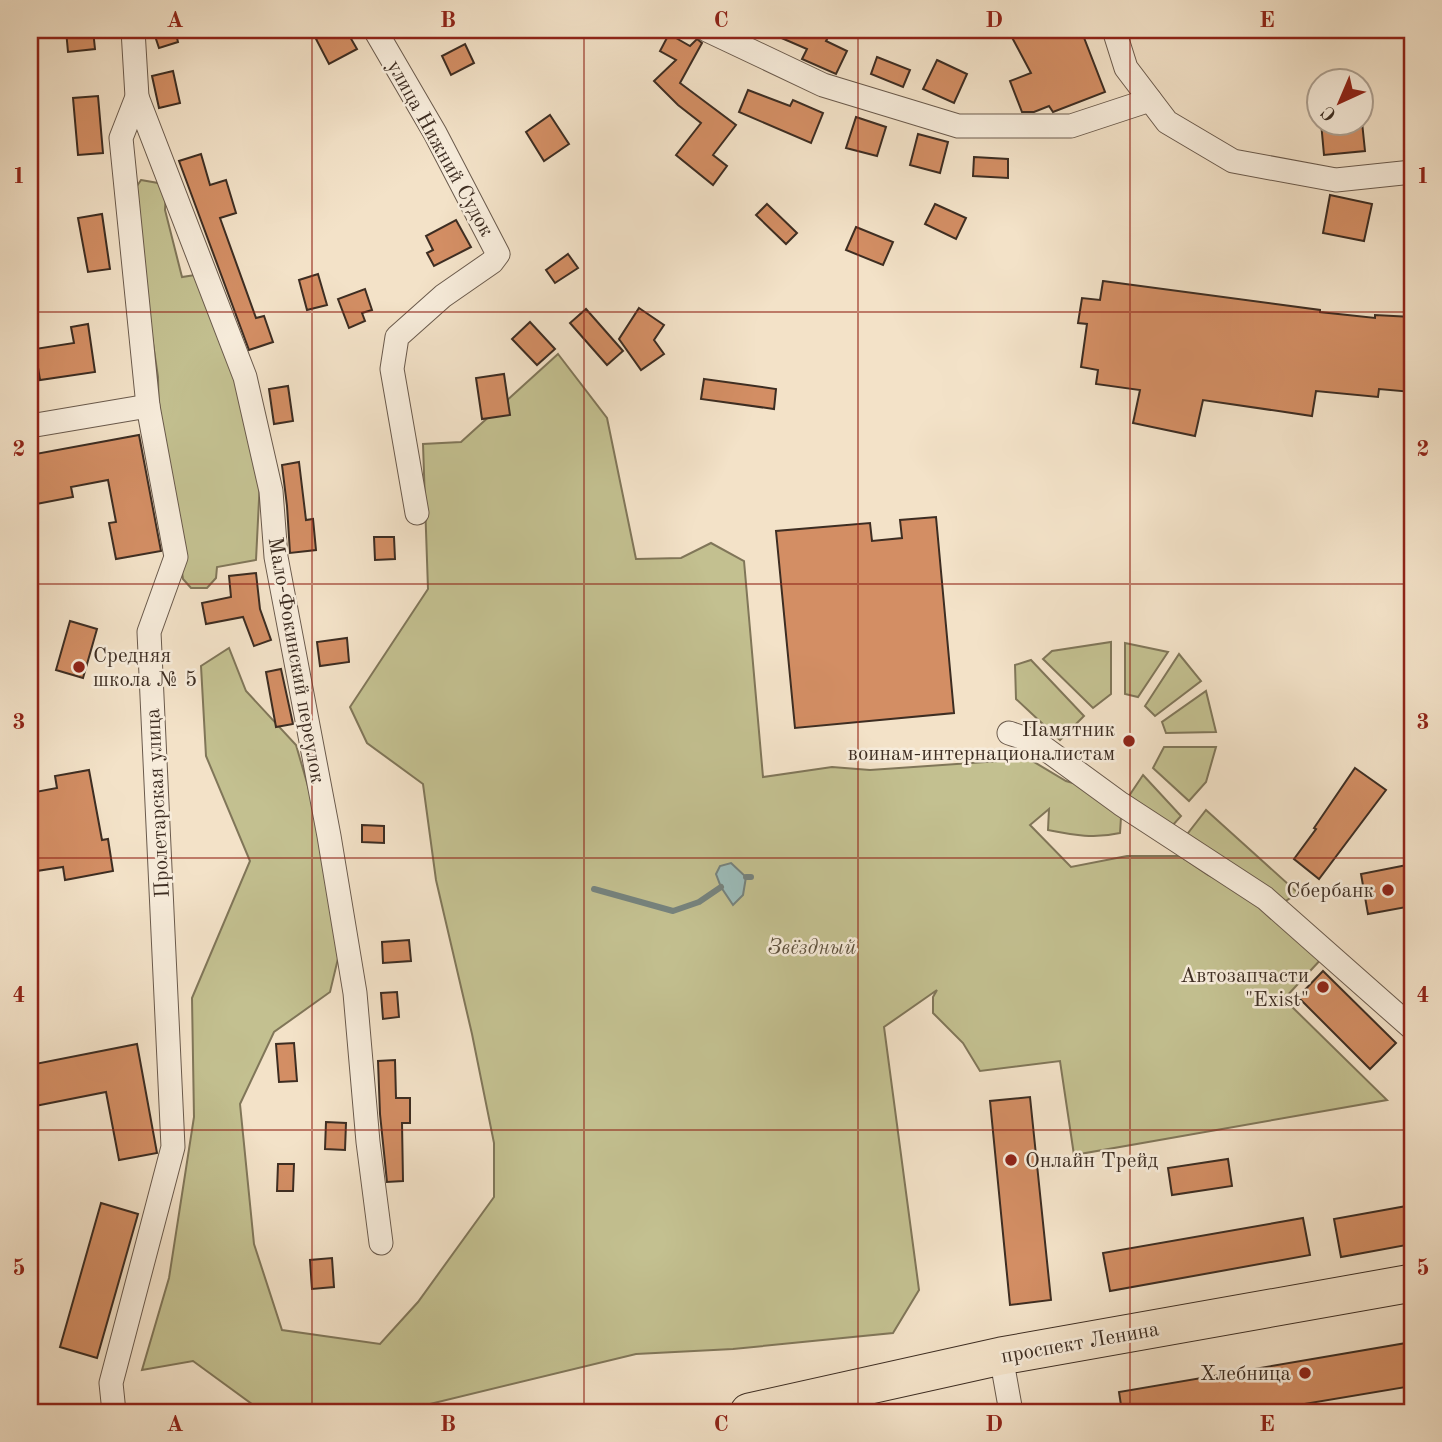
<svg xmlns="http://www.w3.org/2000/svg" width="1442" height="1442" viewBox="0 0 1442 1442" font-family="'Old Standard TT',serif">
<rect width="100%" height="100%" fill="#f3e2c8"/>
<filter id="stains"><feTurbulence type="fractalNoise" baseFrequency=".00286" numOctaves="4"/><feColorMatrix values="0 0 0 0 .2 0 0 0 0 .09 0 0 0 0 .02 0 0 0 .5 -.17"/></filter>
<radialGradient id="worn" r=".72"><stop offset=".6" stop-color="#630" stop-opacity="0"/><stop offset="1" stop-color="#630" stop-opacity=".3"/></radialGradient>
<g fill="#c3c090" stroke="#807659" stroke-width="2">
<polygon points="141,180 158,183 166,192 165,210 182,277 201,274 240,378 260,480 256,560 217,567 216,578 207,588 191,588 183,579 159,422 158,377 131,195"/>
<path d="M558,354L607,418L636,559L681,558L711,543L744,561L763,777L832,767L870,770L1029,759L1066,781L1094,789L1108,800L1121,817L1120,833C1094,839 1074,835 1048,830L1049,809L1030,825L1071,867L1127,856H1180L1208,875L1251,896L1324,956L1284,999L1387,1100L1074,1155L1060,1061L980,1071L963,1043L933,1013V997L937,990L884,1027L919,1290L893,1333L733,1349L636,1354L397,1412H263L193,1361L142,1370L169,1278L194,1117L192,998L250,861L206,756L201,666L229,648L246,691L296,745L333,872L341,946L330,992L274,1032L240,1104L254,1244L282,1330L380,1344L418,1302L494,1197V1143L472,1034L436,880L423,784L367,743L350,707L428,589L423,444L461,442Z"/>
<polygon points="1111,642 1111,694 1093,708 1043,659 1052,651"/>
<polygon points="1125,643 1168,652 1138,697 1125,694"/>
<polygon points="1179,654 1201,681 1155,716 1145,706"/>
<polygon points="1031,660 1084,716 1060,740 1016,699 1015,665"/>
<polygon points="1206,691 1216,732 1166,733 1162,722"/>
<polygon points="1164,747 1216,747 1206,782 1189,801 1153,768"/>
<polygon points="1143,775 1181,816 1173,825 1129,796"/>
<polygon points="1206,810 1298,893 1284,902 1185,837"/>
</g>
<polygon fill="#9cbdbb" stroke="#76837e" stroke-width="2" points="731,863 746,877 743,895 733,905 721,887 716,874 720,866"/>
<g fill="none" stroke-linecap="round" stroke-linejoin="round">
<g stroke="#76837e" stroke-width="6">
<polyline points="746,877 751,877"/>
<polyline points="594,889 673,911 699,902 721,887"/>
</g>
</g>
<g fill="#d38e64" stroke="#3d2d22" stroke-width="2">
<polygon points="66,30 93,30 95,49 68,52"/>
<polygon points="153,30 175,30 178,42 159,48"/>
<polygon points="333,30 346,30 357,49 329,64 316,39"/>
<polygon points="763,30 832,30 826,41 847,51 836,74 802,59 807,49"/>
<polygon points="1008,30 1081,30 1105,92 1053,112 1049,106 1034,112 1022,112 1010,81 1031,73"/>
<polygon points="669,34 690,46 697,39 702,43 680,83 736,125 713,155 727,166 713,185 676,155 701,123 678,105 654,81 676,60 660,51"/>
<polygon points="465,44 474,63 451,75 442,56"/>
<polygon points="877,57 910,70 903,87 871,74"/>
<polygon points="937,60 967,74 954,103 923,89"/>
<polygon points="173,71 180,103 159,108 152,76"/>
<polygon points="748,90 790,106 793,100 823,113 811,143 739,112"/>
<polygon points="98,96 103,153 78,155 73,98"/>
<polygon points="550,115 569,144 544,161 526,132"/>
<polygon points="856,117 886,127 877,156 846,148"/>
<polygon points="1321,122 1362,122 1365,151 1324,155"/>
<polygon points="918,134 948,142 940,173 910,165"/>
<polygon points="201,154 210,185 226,180 236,213 220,218 256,318 264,316 273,342 249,350 179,161"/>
<polygon points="974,157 1008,159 1008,178 973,176"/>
<polygon points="1330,195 1372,204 1364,241 1323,233"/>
<polygon points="767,204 797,233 786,244 756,215"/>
<polygon points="935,204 966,218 956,239 925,224"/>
<polygon points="102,214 110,269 88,272 78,218"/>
<polygon points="456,220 471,247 434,266 427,253 433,250 426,236"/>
<polygon points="856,227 893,242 883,265 846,250"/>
<polygon points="568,254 578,268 555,283 546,270"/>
<polygon points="318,274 327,305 307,310 299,280"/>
<polygon points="1103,281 1320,310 1320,312 1375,318 1375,315 1412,317 1412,392 1379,389 1378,397 1316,391 1312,416 1203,400 1195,436 1133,423 1140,390 1096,384 1098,370 1081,367 1087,324 1078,323 1082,298 1100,300"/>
<polygon points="365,289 372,310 362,313 365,321 349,328 338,299"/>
<polygon points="639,308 664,325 654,340 664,354 641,370 619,339"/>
<polygon points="586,309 623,351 607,365 570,323"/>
<polygon points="530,322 555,349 537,365 512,339"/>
<polygon points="88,324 95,372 40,380 35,349 74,343 71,327"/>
<polygon points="504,374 510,415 482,419 476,378"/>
<polygon points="704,379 776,389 774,409 701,399"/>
<polygon points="288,386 293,421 274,424 269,389"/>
<polygon points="139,435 161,551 116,559 109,523 116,522 108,480 71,487 73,497 31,505 30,455"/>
<polygon points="299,462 306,520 313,519 316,550 290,553 287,506 282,465"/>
<polygon points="936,517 954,713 795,728 776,531 870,523 872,541 902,538 900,520"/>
<polygon points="374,537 394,537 395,559 375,560"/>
<polygon points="256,573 260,609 271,640 254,646 243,617 206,624 202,603 231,597 229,576"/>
<polygon points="70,621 97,629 83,678 56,670"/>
<polygon points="347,638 349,662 320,666 317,642"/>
<polygon points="281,669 293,724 276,727 266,672"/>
<polygon points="1355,768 1386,790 1319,879 1294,859 1316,829 1314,828"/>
<polygon points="89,770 102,840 108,839 113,871 65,880 63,867 30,872 30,793 57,788 55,776"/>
<polygon points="362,825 384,826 384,843 362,842"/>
<polygon points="1412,864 1412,906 1368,914 1361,874"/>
<polygon points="409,940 411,961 383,963 382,942"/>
<polygon points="1323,971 1396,1043 1370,1069 1298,997"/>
<polygon points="397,992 399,1017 383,1019 381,993"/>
<polygon points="294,1043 297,1081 279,1082 276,1044"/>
<polygon points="137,1044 157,1153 119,1160 106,1092 30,1107 30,1065"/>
<polygon points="395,1060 396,1098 410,1098 410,1123 402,1123 403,1181 387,1182 380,1114 378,1061"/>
<polygon points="1030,1097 1051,1300 1010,1305 990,1101"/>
<polygon points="326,1122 346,1123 345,1150 325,1149"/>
<polygon points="1228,1159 1232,1186 1172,1195 1168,1168"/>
<polygon points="278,1164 294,1164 293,1191 277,1191"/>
<polygon points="101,1203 138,1214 97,1358 60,1347"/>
<polygon points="1412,1205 1412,1244 1341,1257 1334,1219"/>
<polygon points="1303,1218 1310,1255 1110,1291 1103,1253"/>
<polygon points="332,1258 334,1287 312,1289 310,1260"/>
<polygon points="1412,1342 1412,1386 1256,1412 1122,1412 1119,1392"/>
</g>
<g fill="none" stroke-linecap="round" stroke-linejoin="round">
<g stroke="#6a5a4c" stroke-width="25">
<g id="street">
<polyline points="375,30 435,133 498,254 492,262 443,296 397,337 392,369 417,513"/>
<polyline points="707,30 823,85 958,126 1071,126 1150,100"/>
<polyline points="1114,30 1126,68 1167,122 1233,161 1336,180 1412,172"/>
<polyline points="137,97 245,377 271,491 276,557 329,836 355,993 368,1142 381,1243"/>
<polyline points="30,426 148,406"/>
<polyline points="1009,733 1036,742 1121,804 1265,898 1412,1028"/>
<polyline points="1001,1356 1011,1412"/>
<polyline points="114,1412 111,1383 173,1147 149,632 176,557 148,406 121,138 137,97 133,30"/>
</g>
</g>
<g stroke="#3d2d22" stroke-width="39">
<polyline id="primary" points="749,1412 1001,1356 1412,1283"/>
</g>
<use href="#street" stroke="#f7ecdb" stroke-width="23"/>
<use href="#primary" stroke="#f3e2c8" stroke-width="37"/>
</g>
<path fill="none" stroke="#8f2418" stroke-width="2" stroke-opacity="0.55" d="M312,30V1412M584,30V1412M858,30V1412M1130,30V1412M30,312H1412M30,584H1412M30,858H1412M30,1130H1412"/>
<g fill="#8f2418" stroke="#f7ecdb" stroke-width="2.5">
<circle cx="79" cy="667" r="7"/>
<circle cx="1129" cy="741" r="7"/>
<circle cx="1388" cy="890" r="7"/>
<circle cx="1323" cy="987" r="7"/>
<circle cx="1011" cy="1160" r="7"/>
<circle cx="1305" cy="1373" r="7"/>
</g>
<g text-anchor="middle" stroke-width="5" stroke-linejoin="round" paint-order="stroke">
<g font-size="21" fill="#3d2d22" stroke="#f7ecdb">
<text transform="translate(441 148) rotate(61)" y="7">улица Нижний Судок</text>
<text transform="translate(297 660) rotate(80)" y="7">Мало-Фокинский переулок</text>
<text transform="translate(157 803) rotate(-93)" y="7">Пролетарская улица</text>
<text transform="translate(1080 1342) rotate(-10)" y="7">проспект Ленина</text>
</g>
<g font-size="21" fill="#3d2d22" stroke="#f7ecdb" text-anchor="end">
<text x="93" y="662" text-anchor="start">Средняя<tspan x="93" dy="24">школа № 5</tspan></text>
<text x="1115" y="736">Памятник<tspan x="1115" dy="24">воинам-интернационалистам</tspan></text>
<text x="1374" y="897">Сбербанк</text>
<text x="1309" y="982">Автозапчасти<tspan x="1309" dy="24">"Exist"</tspan></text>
<text x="1025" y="1167" text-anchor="start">Онлайн Трейд</text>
<text x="1291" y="1380">Хлебница</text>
</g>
<g font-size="21" font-style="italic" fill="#5e523e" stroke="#f7ecdb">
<text x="812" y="954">Звёздный</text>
</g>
</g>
<rect width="1442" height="1442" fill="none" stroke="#f3e2c8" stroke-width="77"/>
<g transform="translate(1340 102) rotate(224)"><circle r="33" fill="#f7ecdb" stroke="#ada091" stroke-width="2"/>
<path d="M0-5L12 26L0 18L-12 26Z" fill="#8f2418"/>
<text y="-10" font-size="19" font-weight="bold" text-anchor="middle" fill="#3d2d22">С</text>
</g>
<rect x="38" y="38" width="1366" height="1366" fill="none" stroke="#8f2418" stroke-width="2.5"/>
<g font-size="23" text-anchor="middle" font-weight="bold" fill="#8f2418">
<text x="175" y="27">A</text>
<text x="448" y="27">B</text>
<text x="721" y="27">C</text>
<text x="994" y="27">D</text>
<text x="1267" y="27">E</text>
<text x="19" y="183">1</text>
<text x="1423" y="183">1</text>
<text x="19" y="456">2</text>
<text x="1423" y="456">2</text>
<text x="19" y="729">3</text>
<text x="1423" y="729">3</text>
<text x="19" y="1002">4</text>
<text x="1423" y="1002">4</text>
<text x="19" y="1275">5</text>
<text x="1423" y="1275">5</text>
<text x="175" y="1431">A</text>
<text x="448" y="1431">B</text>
<text x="721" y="1431">C</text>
<text x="994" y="1431">D</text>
<text x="1267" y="1431">E</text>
</g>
<rect width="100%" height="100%" filter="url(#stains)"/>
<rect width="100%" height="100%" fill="url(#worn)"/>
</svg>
